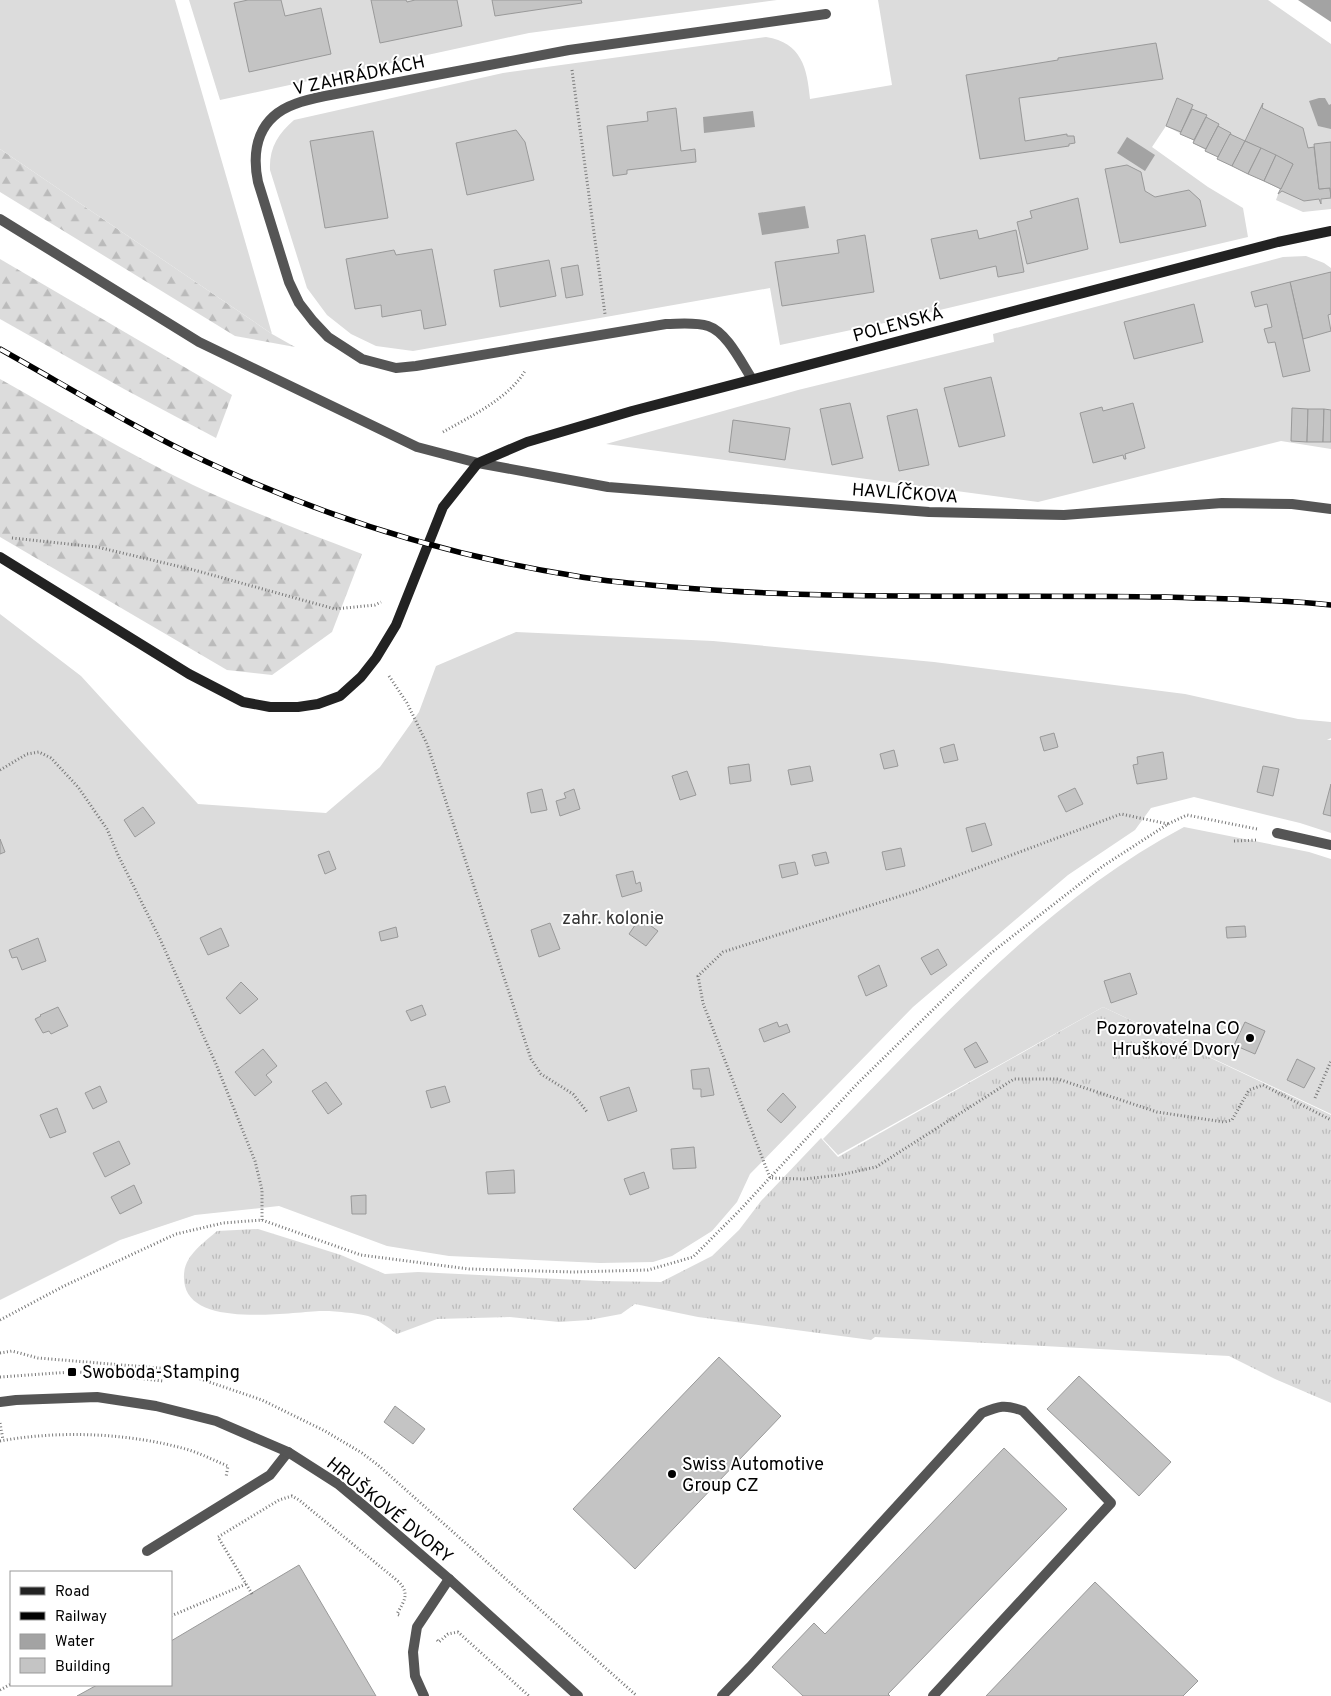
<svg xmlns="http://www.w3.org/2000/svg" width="1331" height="1696" viewBox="0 0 1331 1696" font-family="Overpass,sans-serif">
<defs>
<pattern id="grass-tufts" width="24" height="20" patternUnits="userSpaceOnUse" patternTransform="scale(1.25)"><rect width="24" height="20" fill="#dcdcdc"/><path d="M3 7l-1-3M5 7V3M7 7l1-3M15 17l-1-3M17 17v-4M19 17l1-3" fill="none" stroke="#bbb"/></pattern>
<pattern id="forest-firs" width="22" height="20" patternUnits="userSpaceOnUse" patternTransform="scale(1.25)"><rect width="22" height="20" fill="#dcdcdc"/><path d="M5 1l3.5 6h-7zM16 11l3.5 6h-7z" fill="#bbb"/></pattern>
</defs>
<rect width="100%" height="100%" fill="#fff"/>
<path fill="url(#grass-tufts)" d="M1103,1007L1331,1115V1403L1275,1379L1229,1356L875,1337L871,1340L698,1317L635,1304L621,1314L589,1320L559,1322L510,1317L437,1319L397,1334C388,1328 378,1319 368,1316C358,1313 332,1311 322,1311C290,1312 195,1328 185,1286C179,1259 199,1247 217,1231L258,1229L341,1255L385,1274L418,1272L599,1281L661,1282L712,1256L739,1230L761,1201L821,1138L838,1157Z"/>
<g fill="url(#forest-firs)">
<polygon points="0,149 272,334 295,347 235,336 0,192"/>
<polygon points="0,259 232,395 216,438 124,389 0,319"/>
<path d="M0,379C64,415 127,453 193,485C248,511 305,532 362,554L332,632L272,675L227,670L0,537Z"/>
</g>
<g fill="#dcdcdc">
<polygon points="0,0 175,0 272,334 0,149"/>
<polygon points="189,0 777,0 529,33 220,100"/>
<path d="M878,0H1268L1331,44V209L1303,212L1276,200L1280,189L1217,159L1218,157L1193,143V140L1166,126L1152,147L1208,187L1243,208L1248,237L889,322L780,345L770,288L413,351L376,346L351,334L327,315L307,288L270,170C269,148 278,134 294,120L503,73L766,37C802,43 807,68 810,99L892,85Z"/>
<polygon points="1306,256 1324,263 1331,268 1331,449 1281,441 1038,502 606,444 798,390 994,342 993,334 1283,257"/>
<polygon points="0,614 81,676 198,804 326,813 380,767 419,712 436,666 516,632 713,641 934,662 1185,694 1298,719 1331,722 1331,738 1327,740 1331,740 1331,833 1300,823 1194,797 1151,808 1135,830 1068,875 913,1007 750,1174 737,1202 712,1231 672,1256 653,1262 600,1263 449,1256 387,1246 279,1206 195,1215 120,1240 0,1300"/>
<path d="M1184,827L1309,852L1331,859V1114L1103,1007L838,1155L823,1139C933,1027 1044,901 1184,827Z"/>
</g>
<g fill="#a3a3a3">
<polygon points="1298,0 1331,0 1331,22"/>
<polygon points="1319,98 1325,98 1329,105 1331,104 1331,129 1318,126 1309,101"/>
<polygon points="753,111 755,127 704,133 703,117"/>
<polygon points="1127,137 1155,155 1145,171 1117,153"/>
<polygon points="805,206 809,228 762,235 758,213"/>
</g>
<g fill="#c4c4c4" stroke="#999">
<polygon points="248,0 281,0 285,16 321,8 331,54 249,72 234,3"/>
<polygon points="371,0 406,0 407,2 415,0 457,0 462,26 380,43"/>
<polygon points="492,0 581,0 582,3 495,16"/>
<polygon points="1156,43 1163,79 1019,98 1025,141 1067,134 1067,136 1074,136 1075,143 1069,144 1069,146 980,159 966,75 1058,60 1058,58"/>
<polygon points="1177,98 1193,105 1181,132 1166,126"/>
<polygon points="1263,103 1262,108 1303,128 1308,148 1314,147 1319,189 1330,188 1331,198 1321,199 1321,204 1319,199 1304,201 1282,191 1278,194 1293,164 1245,141"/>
<polygon points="676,108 681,151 695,149 696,162 627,170 627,174 613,176 607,126 648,121 647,112"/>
<polygon points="1192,109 1207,115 1194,140 1180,134"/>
<polygon points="1206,117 1219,124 1206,149 1193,143"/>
<polygon points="1218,126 1231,133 1218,157 1205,151"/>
<polygon points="516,130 525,142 534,180 467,195 456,143"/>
<polygon points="373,131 388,218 325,228 310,141"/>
<polygon points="1230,134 1245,141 1232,166 1217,159"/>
<polygon points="1245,141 1261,148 1248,174 1232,166"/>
<polygon points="1331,142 1331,197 1330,188 1319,189 1314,144"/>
<polygon points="1261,148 1276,155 1264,181 1248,174"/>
<polygon points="1276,155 1293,164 1281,189 1264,181"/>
<polygon points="1127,165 1141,172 1145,191 1155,197 1189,190 1200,200 1206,226 1120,243 1105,169"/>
<polygon points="1078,198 1088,249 1027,264 1017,222 1032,218 1030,211"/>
<polygon points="977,230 979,239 1016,230 1024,272 998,277 996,266 940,279 931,239"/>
<polygon points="865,235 874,292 782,306 775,262 839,253 837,240"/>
<polygon points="432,249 446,325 424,329 421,310 382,317 381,305 355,309 346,259 394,250 396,255"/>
<polygon points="549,260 556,296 500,307 494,270"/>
<polygon points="578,265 583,295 566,298 561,268"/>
<polygon points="1331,272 1331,314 1328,315 1331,331 1303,339 1290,282"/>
<polygon points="1290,282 1310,371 1283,377 1275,342 1268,343 1264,329 1272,327 1267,304 1255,307 1251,292"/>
<polygon points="1194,304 1203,342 1134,359 1124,322"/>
<polygon points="991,377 1005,436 959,447 944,388"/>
<polygon points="850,403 863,458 832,465 820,409"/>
<polygon points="1133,403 1145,448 1125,454 1126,459 1124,459 1123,455 1093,463 1080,413 1102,407 1103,411"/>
<polygon points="1292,408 1308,409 1307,442 1291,441"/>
<polygon points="917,409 929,465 899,471 887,416"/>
<polygon points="1308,409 1324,409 1323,442 1307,442"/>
<polygon points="1324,409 1331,410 1331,442 1323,442"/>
<polygon points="733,420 790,428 785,460 729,452"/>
<polygon points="1054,733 1058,747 1044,751 1040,737"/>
<polygon points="954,744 958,760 944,763 940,748"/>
<polygon points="894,750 898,766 884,769 880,754"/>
<polygon points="1163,752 1167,779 1137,784 1133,765 1138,764 1137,757"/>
<polygon points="749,764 751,781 730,784 728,767"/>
<polygon points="810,766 813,781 791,785 788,770"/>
<polygon points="1263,766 1279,769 1273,796 1257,792"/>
<polygon points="687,771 696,795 680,800 672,776"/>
<polygon points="1331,784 1331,816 1323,814"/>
<polygon points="1075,788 1083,804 1066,812 1058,796"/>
<polygon points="542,789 547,810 531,813 527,793"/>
<polygon points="574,789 580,809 560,816 556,801 566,798 564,793"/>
<polygon points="143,807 155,823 135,837 124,820"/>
<polygon points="985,823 992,845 972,852 966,828"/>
<polygon points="0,839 5,852 0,854"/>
<polygon points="901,848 905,866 886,870 882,852"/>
<polygon points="329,851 336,869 325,874 318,855"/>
<polygon points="826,852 829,863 815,866 812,855"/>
<polygon points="795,862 798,874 782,878 779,865"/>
<polygon points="633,871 636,884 640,882 642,891 622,897 616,875"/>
<polygon points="640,918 658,931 646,946 629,934"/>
<polygon points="550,923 560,949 539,957 531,930"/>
<polygon points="1245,926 1246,937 1227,938 1226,927"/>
<polygon points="396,927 398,937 381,941 379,932"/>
<polygon points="221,928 229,946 208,955 200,938"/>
<polygon points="38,938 46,961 22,970 17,957 12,958 9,950"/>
<polygon points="938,949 947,965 931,975 921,958"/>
<polygon points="879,965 887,986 866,996 858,976"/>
<polygon points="1130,973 1137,994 1111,1003 1104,981"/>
<polygon points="241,982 258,999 240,1014 226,998"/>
<polygon points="422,1005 426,1015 411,1021 406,1011"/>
<polygon points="58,1007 68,1026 51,1034 49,1031 43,1033 35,1019 41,1016 40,1015"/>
<polygon points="777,1022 779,1027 787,1024 790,1032 764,1042 759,1029"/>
<polygon points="1245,1022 1265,1031 1255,1054 1234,1045"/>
<polygon points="976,1042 988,1062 975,1068 964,1049"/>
<polygon points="263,1049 277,1066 266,1075 272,1082 255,1096 235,1072"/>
<polygon points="1297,1059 1315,1068 1304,1088 1287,1080"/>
<polygon points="709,1068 714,1095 701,1097 701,1089 693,1089 691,1070"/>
<polygon points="326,1082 342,1104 328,1114 312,1091"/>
<polygon points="100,1086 107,1102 93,1109 85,1093"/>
<polygon points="445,1086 450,1102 431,1108 426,1091"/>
<polygon points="629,1087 637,1111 608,1121 600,1097"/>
<polygon points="783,1093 796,1107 781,1123 767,1110"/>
<polygon points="57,1108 66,1132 50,1138 40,1115"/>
<polygon points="119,1141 130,1164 105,1177 93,1153"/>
<polygon points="694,1147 696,1168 673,1169 671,1149"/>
<polygon points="514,1170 515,1193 488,1194 486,1172"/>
<polygon points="644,1172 649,1188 630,1195 624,1179"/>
<polygon points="134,1185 142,1203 120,1214 111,1197"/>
<polygon points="366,1195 366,1214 352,1214 351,1196"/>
<polygon points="719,1357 781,1416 635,1569 573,1509"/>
<polygon points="1079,1376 1171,1462 1139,1496 1047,1409"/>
<polygon points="395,1406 425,1429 413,1444 384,1422"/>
<polygon points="1004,1448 1067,1509 888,1694 890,1696 803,1696 772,1667 814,1623 825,1634"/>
<polygon points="299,1565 376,1696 77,1696 97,1685 171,1685 171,1641"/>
<polygon points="1095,1582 1198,1681 1183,1696 986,1696"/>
</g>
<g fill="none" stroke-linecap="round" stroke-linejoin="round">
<g stroke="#777" stroke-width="3" stroke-dasharray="1 2.5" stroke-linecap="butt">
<polyline points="572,70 605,314"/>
<path d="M443,432C471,416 508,399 525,371"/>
<polyline points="12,538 97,547 194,570 335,609 375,605 381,602"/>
<polyline points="389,676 407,703 427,744 531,1059 541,1074 573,1094 588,1113"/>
<polyline points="0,770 27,754 39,752 51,758 78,787 107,829 118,855 160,939 216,1064 255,1161 262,1190 262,1220"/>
<polyline points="1168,824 1121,814 913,892 723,952 698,976 703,1003 770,1178 804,1179 840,1175 876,1167 1014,1079 1058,1079 1157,1112 1224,1122 1232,1120 1249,1090 1263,1085 1331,1120"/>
<polyline points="1234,841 1258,840"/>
<polyline points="1315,1098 1331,1061"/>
<polyline points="0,1320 64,1286 176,1234 223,1223 262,1220 361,1255 469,1269 573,1272 648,1270 693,1257 740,1210 857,1084 991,953 1103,866 1168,824 1187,815 1257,829"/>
<polyline points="0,1353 12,1351 38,1358 171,1369 262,1400 325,1431 362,1453 378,1465 637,1696"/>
<polyline points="109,1375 163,1381"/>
<polyline points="0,1377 72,1372 97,1373"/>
<polyline points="0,1423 3,1440"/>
<path d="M0,1441C60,1430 131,1433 189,1450C202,1454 215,1461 228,1466L226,1477"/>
<path d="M252,1594L218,1537L279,1500L292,1496L299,1500L399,1582C410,1594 404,1601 397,1614L401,1616"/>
<polyline points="171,1616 246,1584"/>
<polyline points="437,1640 439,1642 448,1634 458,1632 529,1696"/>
<polyline points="0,1690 11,1684"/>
</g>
<g stroke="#555" stroke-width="10">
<polyline points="147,1551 270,1475 288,1452"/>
<polyline points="424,1696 415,1676 413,1652 417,1627 449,1579"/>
<path d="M722,1696L750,1667L982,1413C999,1406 1005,1404 1023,1411L1111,1503L933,1696"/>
</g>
<g stroke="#555" stroke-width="10">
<polyline points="0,219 199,342 417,447 478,463 608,487 929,512 1064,515 1222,503 1292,504 1331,509"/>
<path d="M752,379C742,364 727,332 708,326C695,322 679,324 666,324L416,366L396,368L362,359L328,337L313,321L299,303L289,282L258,182C251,148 259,117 295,104C305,100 315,98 325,96L569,50L826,14"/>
<polyline points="1277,833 1331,845"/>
<polyline points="0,1402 16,1400 97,1397 156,1406 216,1421 288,1452 338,1484 369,1510 449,1579 578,1696"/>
</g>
<polyline stroke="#222" stroke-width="10" points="0,557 189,674 243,702 270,707 298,707 318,704 340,696 361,677 376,658 396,625 443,507 478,463 527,442 632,411 1278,242 1331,231"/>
<g stroke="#000" stroke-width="5.5">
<path id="rail" d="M0,349C68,387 136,429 207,462C324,517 449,556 576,576C608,582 641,584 673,587C836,601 1001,594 1165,597C1220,599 1276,599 1331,605"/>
</g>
<use href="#rail" stroke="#fff" stroke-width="4" stroke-dasharray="11" stroke-linecap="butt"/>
</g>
<g fill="#000" stroke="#fff" stroke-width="2">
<circle cx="1250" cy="1038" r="5"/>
<rect x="67" y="1367" width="10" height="10" rx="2.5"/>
<circle cx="672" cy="1474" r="5"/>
</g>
<g text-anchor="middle" stroke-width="4" stroke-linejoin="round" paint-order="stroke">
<g font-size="18" fill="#000" stroke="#fff">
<text transform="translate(359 75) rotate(-12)" y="6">V ZAHRÁDKÁCH</text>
<text transform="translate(898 324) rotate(-15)" y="6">POLENSKÁ</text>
<text transform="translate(905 493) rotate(4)" y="6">HAVLÍČKOVA</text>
<text transform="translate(390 1510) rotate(39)" y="6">HRUŠKOVÉ DVORY</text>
</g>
<g font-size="18" fill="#333" stroke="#fff">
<text x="613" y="924">zahr. kolonie</text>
</g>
<g font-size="18" fill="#000" stroke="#fff" text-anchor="start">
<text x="1240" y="1034" text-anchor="end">Pozorovatelna CO<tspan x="1240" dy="21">Hruškové Dvory</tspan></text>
<text x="82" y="1378">Swoboda-Stamping</text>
<text x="682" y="1470">Swiss Automotive<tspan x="682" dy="21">Group CZ</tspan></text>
</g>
</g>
<rect x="10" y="1571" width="162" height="115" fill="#ffffff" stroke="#999999"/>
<rect x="20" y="1587" width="25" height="8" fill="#222222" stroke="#999999"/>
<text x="55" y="1596" font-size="15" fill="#000000">Road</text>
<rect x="20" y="1612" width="25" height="8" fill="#000000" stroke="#999999"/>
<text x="55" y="1621" font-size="15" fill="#000000">Railway</text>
<rect x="20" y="1634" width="25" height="15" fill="#a3a3a3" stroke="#999999"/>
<text x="55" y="1646" font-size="15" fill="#000000">Water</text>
<rect x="20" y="1658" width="25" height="15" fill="#c4c4c4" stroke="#999999"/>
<text x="55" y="1671" font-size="15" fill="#000000">Building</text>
</svg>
